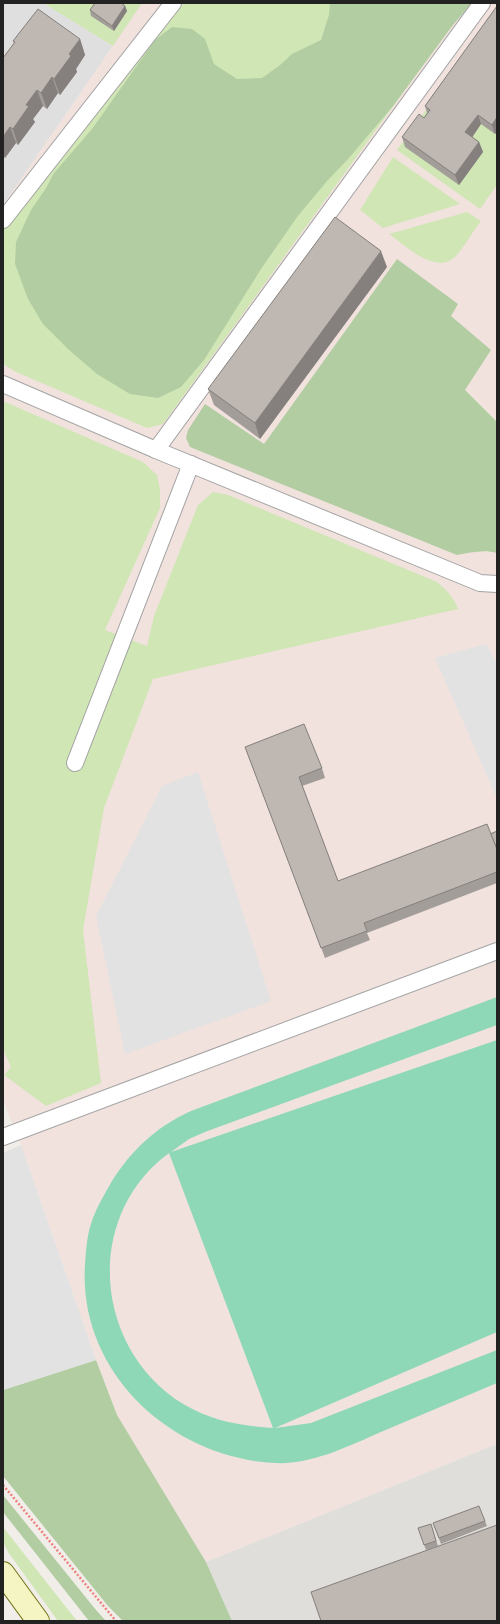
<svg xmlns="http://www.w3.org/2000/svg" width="500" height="1624" viewBox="0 0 500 1624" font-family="'Alegreya Sans',sans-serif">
<rect width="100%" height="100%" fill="#f1eee9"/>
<polygon fill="#e0dfdf" points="3,3 43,3 113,46 3,205"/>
<polygon fill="#f1e2de" points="43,3 497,3 497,1444 206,1562 117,1415 96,1360 21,1145 3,1100 3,205 113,46"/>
<polygon fill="#e0deda" points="497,1444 497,1621 232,1621 206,1562"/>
<g fill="#d0e6b5">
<polygon points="43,3 142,3 113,46"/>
<polygon points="184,3 468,3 163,424 147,428 16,372 3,364 3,228"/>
<polygon points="497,12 497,185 480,209 397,150"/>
<polygon points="393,157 460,204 383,228 360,210"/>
<path d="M467,212L481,221C473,231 463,249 455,257C435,275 406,246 389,234Z"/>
<path d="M3,401L143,462L157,475L160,489V508L105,630L147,646L154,616L198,505L213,492L228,495L437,582C447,590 454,598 458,609L153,679L104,808L83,930L101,1083L46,1106L4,1075L11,1067L3,1049Z"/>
<polygon points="3,1527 77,1621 58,1621 8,1552 3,1542"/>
</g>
<g fill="#b2cda2">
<polygon points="330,3 472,3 453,25 393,106 349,158 327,181 297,217 261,269 204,360 181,387 158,398 130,394 97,374 68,349 43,324 28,299 15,264 16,242 31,210 46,188 54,173 92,129 155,40 172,27 192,29 205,39 214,64 237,79 262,78 279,66 292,54 321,40 329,15"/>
<path d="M397,259L458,304L451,316L491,350L465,390L497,422V553C483,549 470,553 457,555L190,447L186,438L188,430L205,404L264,444Z"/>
<polygon points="96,1360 117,1415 206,1562 232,1621 123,1621 108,1606 3,1476 3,1390"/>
<polygon points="3,1495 96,1610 106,1621 89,1621 3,1512"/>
</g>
<path fill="#8fd8b7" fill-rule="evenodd" d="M497,997V1025L205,1132L189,1139L171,1152L497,1040V1332L275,1428L311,1423L497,1350V1383C461,1398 424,1414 388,1429C352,1444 314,1465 275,1463C171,1458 78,1372 85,1265C86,1250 87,1233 93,1218C97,1207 103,1197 108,1188C127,1154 155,1127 191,1111ZM169,1153L273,1428C242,1426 212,1421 185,1405C94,1351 82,1217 169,1153Z"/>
<g fill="#e2e2e2">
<polygon points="486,644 497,663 496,796 435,658"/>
<polygon points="198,772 271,1001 125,1054 96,916 162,786"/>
<polygon points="21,1145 96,1360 3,1390 3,1153"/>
</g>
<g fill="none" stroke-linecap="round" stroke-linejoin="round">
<g stroke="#a3a3a3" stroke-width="18">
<g id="lane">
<polyline points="482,3 156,450 480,583 497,584"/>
<polyline points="3,220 173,3"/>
<polyline points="3,384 156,450"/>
<polyline points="75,763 191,464"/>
<polyline points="3,1137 497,951"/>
</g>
</g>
<g stroke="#6f720f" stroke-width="24">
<polyline id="secondary" points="3,1573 38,1621"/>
</g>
<polyline stroke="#ef807d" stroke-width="2.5" stroke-dasharray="2 2" stroke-linecap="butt" points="3,1485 116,1621"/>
<use href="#lane" stroke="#fff" stroke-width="16"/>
<use href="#secondary" stroke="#f5f4c3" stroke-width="22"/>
</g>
<g fill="#a39d99">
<polygon points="125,6 127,11 114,31 91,16 90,10"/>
<polygon points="497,6 497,132 495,134 481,124 472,137 479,142 483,152 459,185 405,147 402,137 424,118 427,113 425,106"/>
<polygon points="80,39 85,55 76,69 77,72 60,95 58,93 47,109 43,106 33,119 35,122 18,145 16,143 5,158 3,157 3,58 14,43 13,41"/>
<polygon points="387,267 260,439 214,405 208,389"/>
<polygon points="245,747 322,768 325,778 302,786 338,881 497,831 497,883 367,933 370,940 325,958"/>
<polygon points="485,1521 487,1526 441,1544 433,1523"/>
<polygon points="431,1524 438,1546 426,1550 418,1528"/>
</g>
<g fill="#85807d">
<polygon points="125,6 127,11 114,31 112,26"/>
<polygon points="80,39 85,55 76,69 77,72 60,95 54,79 69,54"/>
<polygon points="52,77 58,93 47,109 41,93"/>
<polygon points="37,90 43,106 33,119 35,122 18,145 13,129 26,105"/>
<polygon points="478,115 481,124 469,142 465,132"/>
<polygon points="497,117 497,132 495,134 492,125"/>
<polygon points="10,127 16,143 5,158 3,152 3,137"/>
<polygon points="479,142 483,152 459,185 455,175"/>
<polygon points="381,251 387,267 260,439 255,423"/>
</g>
<g fill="#beb7b2" stroke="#85807d">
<polygon points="95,3 121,3 125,6 112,26 90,10"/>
<polygon points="497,6 497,117 492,125 478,115 465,132 479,142 455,175 402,137 419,114 424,118 430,110 425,106"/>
<polygon points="38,9 80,39 69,54 71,56 54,79 52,77 41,93 37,90 26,105 29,106 13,129 10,127 3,137 3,58 15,42 13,41"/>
<polygon points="335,217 381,251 255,423 208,389"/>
<polygon points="304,724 322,768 299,777 338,881 487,824 497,849 497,872 364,923 367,931 321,948 245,747"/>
<polygon points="497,831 497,849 491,834"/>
<polygon points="479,1506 485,1521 439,1538 433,1523"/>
<polygon points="431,1524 436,1541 424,1545 418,1528"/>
<polygon points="497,1525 497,1621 321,1621 311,1592"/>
</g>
<rect width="500" height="1624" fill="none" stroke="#222222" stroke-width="8"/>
</svg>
